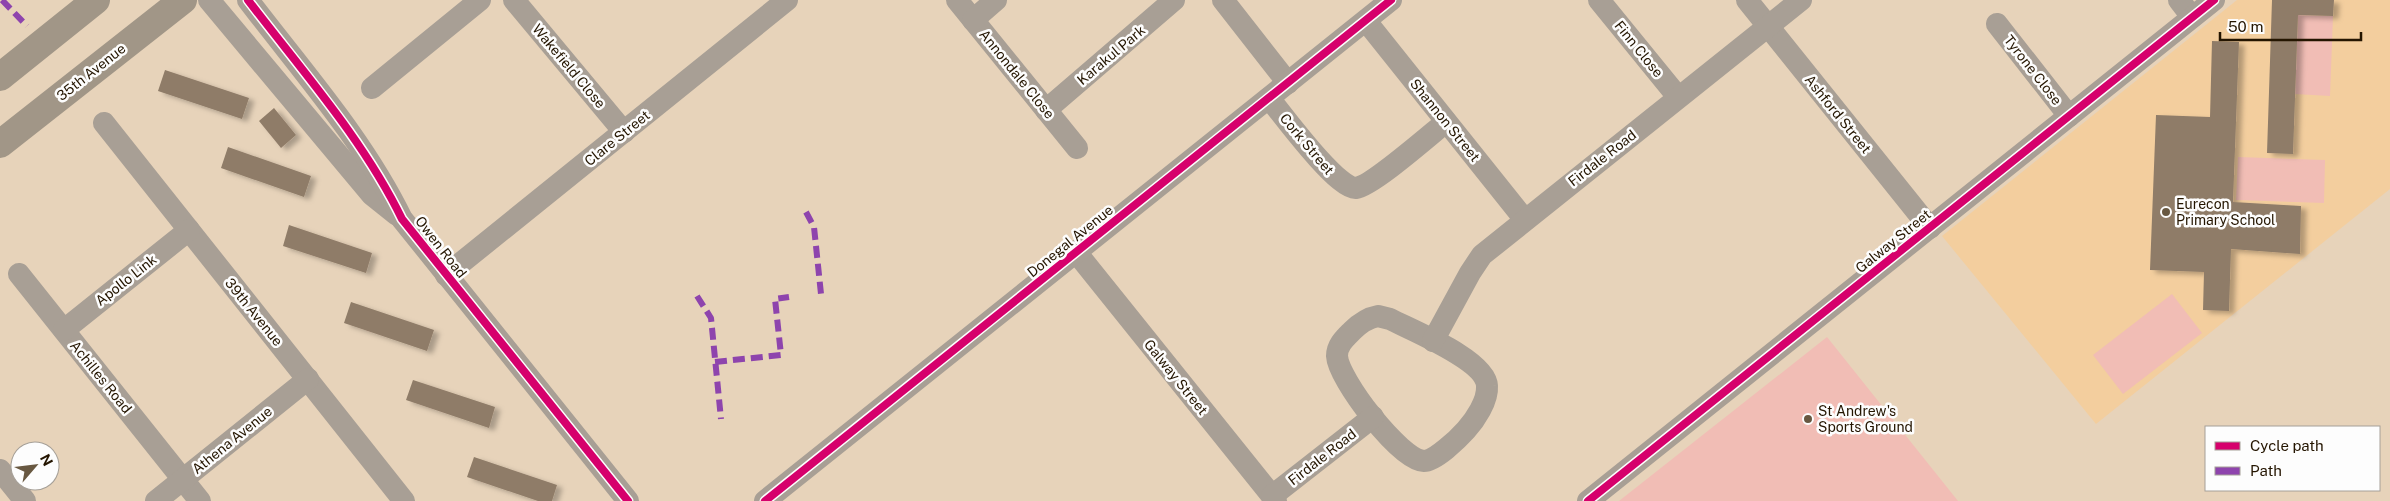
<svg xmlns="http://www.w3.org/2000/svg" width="2390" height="501" viewBox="0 0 2390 501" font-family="'Public Sans',sans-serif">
<defs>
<filter id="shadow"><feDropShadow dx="5.5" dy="3" stdDeviation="2.5" flood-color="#0004"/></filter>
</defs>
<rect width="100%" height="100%" fill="#e7d3ba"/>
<polygon fill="#f3ce9e" points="2237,0 2390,0 2390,189 2096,424 1942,236"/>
<g fill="#f1bdb5">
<polygon points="2298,15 2333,16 2330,96 2295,94"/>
<polygon points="2238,157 2325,160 2324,203 2236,200"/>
<polygon points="2172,294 2202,333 2123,394 2093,355"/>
<polygon points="1827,337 1958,501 1619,501"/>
</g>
<g fill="#8f7c68" filter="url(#shadow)">
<polygon points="2272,0 2334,0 2333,16 2298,15 2293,154 2267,153"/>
<polygon points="2212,41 2239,42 2233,202 2301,206 2300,254 2231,249 2229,311 2203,310 2204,272 2150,270 2156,115 2210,117"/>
<polygon points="165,70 249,98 242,119 158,91"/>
<polygon points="274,108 296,135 281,148 259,121"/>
<polygon points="228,147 311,176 304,197 221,168"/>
<polygon points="289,225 372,253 366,273 283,246"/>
<polygon points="351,302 434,330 427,351 344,323"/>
<polygon points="413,380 495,407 489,428 406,400"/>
<polygon points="474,457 557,485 552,501 538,501 467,477"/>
</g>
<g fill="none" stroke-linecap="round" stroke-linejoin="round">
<g stroke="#a89f95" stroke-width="22">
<polyline points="209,0 372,195 397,215"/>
<path d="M248,0C302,71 363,139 402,219L628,501"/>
<polyline points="514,0 624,132"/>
<polyline points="957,0 1077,148"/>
<polyline points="1223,0 1288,83"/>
<polyline points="1599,0 1678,97"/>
<polyline points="1747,0 1930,228"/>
<polyline points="2179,0 2192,17"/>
<polyline points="973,20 996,0"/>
<polyline points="1366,21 1525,220"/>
<polyline points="1997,24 2069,116"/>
<polyline points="372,88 480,0"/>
<path d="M1269,98C1282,114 1338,190 1356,188C1372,186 1431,134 1446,122"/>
<polyline points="1046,110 1174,0"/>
<polyline points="104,123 404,501"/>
<polyline points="1076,252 1276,501"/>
<polyline points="19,274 200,501"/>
<polyline points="446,275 787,0"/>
<path d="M1378,316L1390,319C1413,331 1486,360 1487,386C1488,401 1475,420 1466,430C1458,439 1435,461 1424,461C1400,460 1338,379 1337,356C1337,345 1345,338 1352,331C1360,323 1367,318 1378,316Z"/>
<polyline points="64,330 189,230"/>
<polyline points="1433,341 1470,273 1482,255 1801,0"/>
<polyline points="0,470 25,501"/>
<polyline points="1272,496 1373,417"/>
<polyline points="156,501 308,379"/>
<polyline points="765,501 1391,0"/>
<polyline points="1588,501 2214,0"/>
</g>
<g stroke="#a19687" stroke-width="28">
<polyline points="0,77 96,0"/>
<polyline points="0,144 183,0"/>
</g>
<g stroke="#8e44ad" stroke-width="6" stroke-dasharray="12 6" stroke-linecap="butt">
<polyline points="2,0 27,26"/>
<polyline points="806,212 814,227 821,294"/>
<polyline points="697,296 711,318 721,419"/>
<polyline points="715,362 781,355 775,299 789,297"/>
</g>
<g stroke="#fdfdfd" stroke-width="11">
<g id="cycleway">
<path d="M248,0C302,71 363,139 402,219L628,501"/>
<polyline points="765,501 1391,0"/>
<polyline points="1588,501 2214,0"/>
</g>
</g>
<use href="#cycleway" stroke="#d6006c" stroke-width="8"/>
</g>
<g fill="#685841" stroke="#fdfdfd" stroke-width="2">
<circle cx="2166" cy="212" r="5"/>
<circle cx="1808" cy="419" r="5"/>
</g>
<g text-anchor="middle" stroke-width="5" stroke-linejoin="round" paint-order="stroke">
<g font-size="14" fill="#241500" stroke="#fdfdfd">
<text transform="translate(1639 49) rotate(51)" y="5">Finn Close</text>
<text transform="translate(1111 55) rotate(-40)" y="5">Karakul Park</text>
<text transform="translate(569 66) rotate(50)" y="5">Wakefield Close</text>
<text transform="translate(2033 70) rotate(52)" y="5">Tyrone Close</text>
<text transform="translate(91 72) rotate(-38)" y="5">35th Avenue</text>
<text transform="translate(1017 74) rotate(51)" y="5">Annondale Close</text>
<text transform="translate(1838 114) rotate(51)" y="5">Ashford Street</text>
<text transform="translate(1445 120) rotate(51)" y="5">Shannon Street</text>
<text transform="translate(617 138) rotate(-39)" y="5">Clare Street</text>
<text transform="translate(1307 144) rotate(50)" y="5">Cork Street</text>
<text transform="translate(1602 158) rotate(-38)" y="5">Firdale Road</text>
<text transform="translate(1070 241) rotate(-39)" y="5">Donegal Avenue</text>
<text transform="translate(1893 241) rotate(-39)" y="5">Galway Street</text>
<text transform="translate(441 247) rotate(52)" y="5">Owen Road</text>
<text transform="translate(126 280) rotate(-38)" y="5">Apollo Link</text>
<text transform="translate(254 312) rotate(51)" y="5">39th Avenue</text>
<text transform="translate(101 377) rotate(51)" y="5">Achilles Road</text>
<text transform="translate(1176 377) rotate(51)" y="5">Galway Street</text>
<text transform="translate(232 440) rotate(-39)" y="5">Athena Avenue</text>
<text transform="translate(1322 457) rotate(-38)" y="5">Firdale Road</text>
</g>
<g font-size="14" fill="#241500" stroke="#fdfdfd" text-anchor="start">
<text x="2176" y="209">Eurecon<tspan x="2176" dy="16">Primary School</tspan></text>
<text x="1818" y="416">St Andrew's<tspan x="1818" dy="16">Sports Ground</tspan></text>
</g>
</g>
<rect x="2205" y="426" width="175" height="65" fill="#fdfdfd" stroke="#a6a098"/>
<rect x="2215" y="442" width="25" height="8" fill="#d6006c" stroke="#a6a098"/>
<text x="2250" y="451" font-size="15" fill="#241500">Cycle path</text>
<rect x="2215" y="467" width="25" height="8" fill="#8e44ad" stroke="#a6a098"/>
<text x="2250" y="476" font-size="15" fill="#241500">Path</text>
<g transform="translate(35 466) rotate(62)"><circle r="24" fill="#fdfdfd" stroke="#a6a098"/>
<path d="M0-4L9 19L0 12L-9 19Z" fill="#685841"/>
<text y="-8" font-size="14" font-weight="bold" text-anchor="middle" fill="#241500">N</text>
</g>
<path d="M2220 32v8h141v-8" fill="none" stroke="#241500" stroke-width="2.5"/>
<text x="2228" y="32" font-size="15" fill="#241500" stroke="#fdfdfd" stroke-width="4" paint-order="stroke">50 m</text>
</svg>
